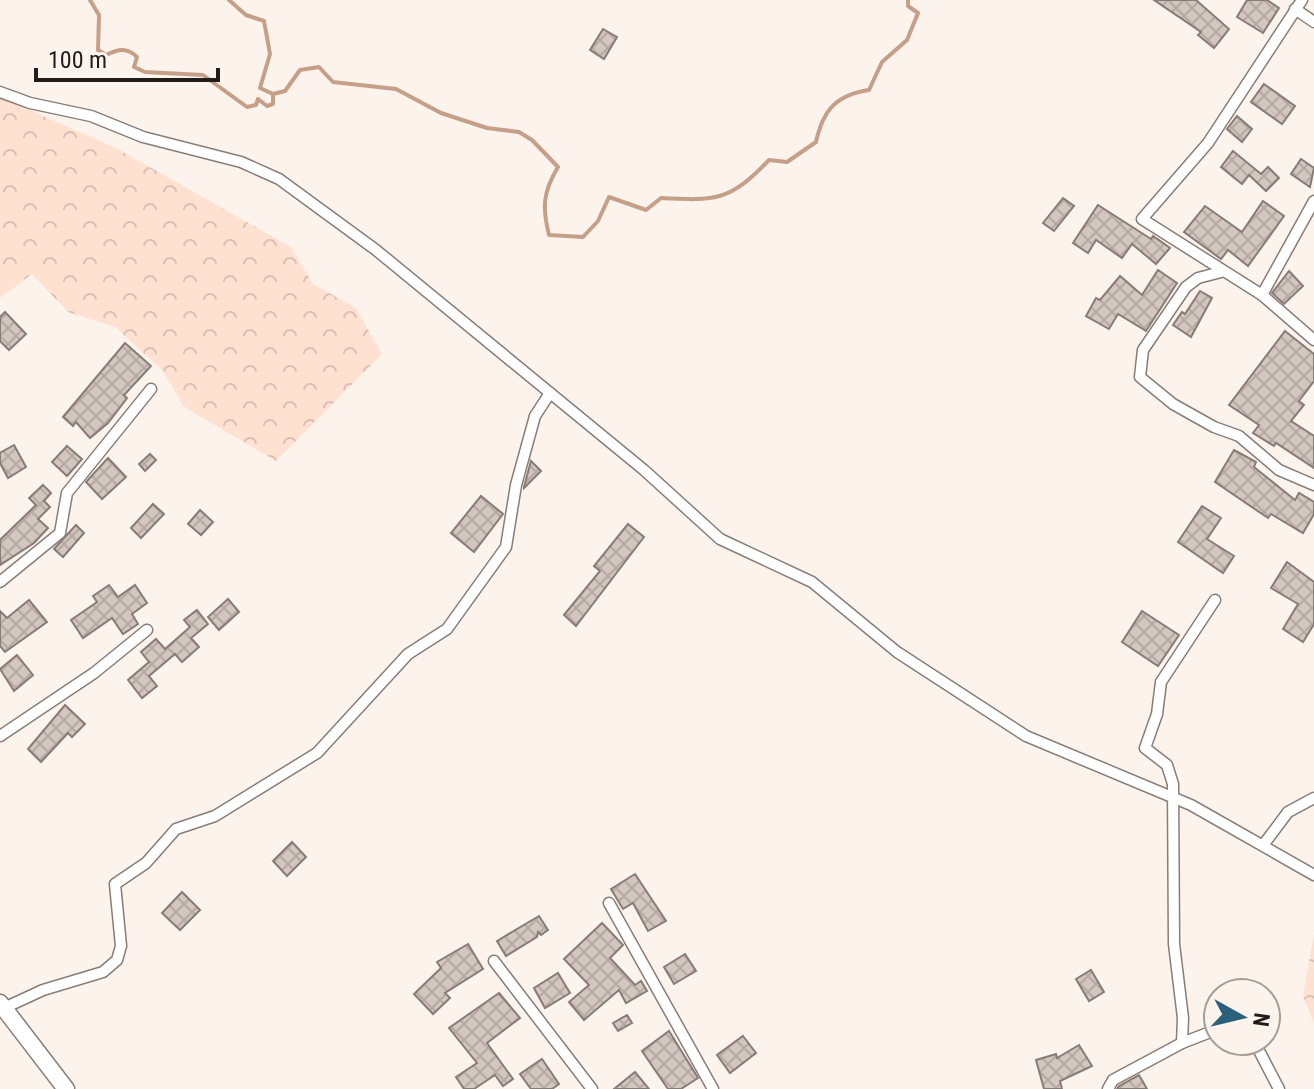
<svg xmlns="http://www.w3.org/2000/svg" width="1314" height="1089" viewBox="0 0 1314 1089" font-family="'Roboto Condensed',sans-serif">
<defs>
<pattern id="forest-crowns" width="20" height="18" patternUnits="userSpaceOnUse" patternTransform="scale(2)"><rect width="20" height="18" fill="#fee1d0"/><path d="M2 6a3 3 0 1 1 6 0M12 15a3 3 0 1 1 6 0" fill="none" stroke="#d9c0b2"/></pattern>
<pattern id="building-cross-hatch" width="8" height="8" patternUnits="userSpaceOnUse" patternTransform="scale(2)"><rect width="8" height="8" fill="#d2c6bf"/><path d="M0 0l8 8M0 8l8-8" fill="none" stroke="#b4aaa4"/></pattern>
</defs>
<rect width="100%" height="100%" fill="#fdf3ed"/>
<g fill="url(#forest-crowns)">
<polygon points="0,97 116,148 291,247 313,284 356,308 382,354 276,461 184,407 163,371 115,327 68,312 32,274 0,298"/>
<polygon points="1314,934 1314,1023 1303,996"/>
</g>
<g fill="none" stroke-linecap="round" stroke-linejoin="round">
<g stroke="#c59f87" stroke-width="4">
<path d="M90,0L99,15L98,50L106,55C118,49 127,47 137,57L134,67L145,72L203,75L247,107L256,105L258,99L267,106L273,104V94"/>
<path d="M229,0L246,15L264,21L270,54L260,88L273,94L285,91L300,70L319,67L333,82L396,89L441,113L487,128L519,132L532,140L558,167C543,192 542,207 549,235L583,237L598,221L609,197L646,210L661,198C716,201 730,201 769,160L787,162L816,142C823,110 836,95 869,90L882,62L907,40L918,13L908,6V0"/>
</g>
</g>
<g fill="url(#building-cross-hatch)" stroke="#877c76" stroke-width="2">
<polygon points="1154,0 1196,0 1229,29 1214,48 1198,35 1201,32"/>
<polygon points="1247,0 1267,0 1279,8 1263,33 1237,17"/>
<polygon points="603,29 617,37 604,59 590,50"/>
<polygon points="1264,84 1295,106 1282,124 1251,102"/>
<polygon points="1237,116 1252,129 1242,142 1227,129"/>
<polygon points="1233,151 1261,174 1268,167 1279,178 1266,191 1249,175 1242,184 1221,167"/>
<polygon points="1301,159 1314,168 1310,187 1291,174"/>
<polygon points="1063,198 1074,206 1054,231 1043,223"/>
<polygon points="1263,201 1284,216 1248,266 1228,250 1221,259 1184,232 1205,206 1242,232"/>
<polygon points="1098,205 1151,239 1153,236 1170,248 1156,264 1132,244 1122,258 1096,240 1088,253 1073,243"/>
<polygon points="1158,270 1177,283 1146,331 1118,314 1109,329 1086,316 1096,298 1100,300 1120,276 1142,295"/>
<polygon points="1289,271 1303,286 1284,304 1272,293"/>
<polygon points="1200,291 1212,298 1191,337 1173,325 1182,312 1185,314"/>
<polygon points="5,312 26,334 9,350 0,341 0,317"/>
<polygon points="1285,331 1314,354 1314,381 1299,401 1304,405 1291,421 1314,436 1314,468 1276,443 1274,446 1253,433 1259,425 1229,405"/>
<polygon points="125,343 151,366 124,395 127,398 108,423 90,438 76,422 73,426 63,417"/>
<polygon points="14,445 26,467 8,478 0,463 0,453"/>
<polygon points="67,446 82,459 67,476 52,462"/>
<polygon points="1234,450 1256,462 1254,467 1295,500 1299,493 1314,502 1314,514 1303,533 1271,514 1268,518 1215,482"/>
<polygon points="150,454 156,460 145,471 139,464"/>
<polygon points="108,458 126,477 102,499 86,482"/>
<polygon points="531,461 541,471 524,488 524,487"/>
<polygon points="43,485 51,493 44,501 50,507 38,519 48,528 34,543 0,565 0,540 36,505 29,498"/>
<polygon points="481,496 503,514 474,552 451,533"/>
<polygon points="153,504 164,514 141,538 131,528"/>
<polygon points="1202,506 1221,518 1207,539 1234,556 1223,573 1178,542"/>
<polygon points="200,510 213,522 201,535 188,524"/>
<polygon points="628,524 644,537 576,626 564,615 600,571 594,566"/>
<polygon points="76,525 84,533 63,557 54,549"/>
<polygon points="1287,562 1314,582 1314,624 1303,642 1283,629 1298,604 1271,588"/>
<polygon points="109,585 118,597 135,585 147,603 132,614 138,624 123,634 112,618 83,638 71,620 97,602 93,596"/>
<polygon points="228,599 239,612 219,630 208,617"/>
<polygon points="29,600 47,622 5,652 0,646 0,611 7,618"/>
<polygon points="197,610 208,624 191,638 199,647 182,662 175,654 149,676 157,686 142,698 128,680 149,662 141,652 156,639 165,649 190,627 184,620"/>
<polygon points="1142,611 1179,635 1158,666 1122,642"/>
<polygon points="17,655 33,675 14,691 0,669"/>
<polygon points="65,705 85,724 72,737 68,733 41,762 28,749"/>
<polygon points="292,842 306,857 287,876 273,861"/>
<polygon points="635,874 666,921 648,931 633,903 623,909 611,889"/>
<polygon points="182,892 200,910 180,930 162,913"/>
<polygon points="539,916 548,930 541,935 538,932 537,937 506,956 497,941"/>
<polygon points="602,923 623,945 610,958 635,985 641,981 647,991 626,1003 619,990 584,1020 569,1002 589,985 564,959"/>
<polygon points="468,944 483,969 445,993 450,998 433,1014 414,994 441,968 437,962"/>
<polygon points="685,954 696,971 674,984 664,967"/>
<polygon points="1091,970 1104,992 1089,1001 1076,979"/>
<polygon points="558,973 570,993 545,1008 534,988"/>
<polygon points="499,993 520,1018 487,1043 513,1079 503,1086 495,1075 474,1089 464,1089 456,1077 477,1063 449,1028"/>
<polygon points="627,1015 632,1023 618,1031 613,1023"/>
<polygon points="669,1031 698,1078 681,1089 668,1089 642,1051"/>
<polygon points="743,1036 756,1053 730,1073 717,1055"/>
<polygon points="1079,1045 1092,1066 1060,1081 1062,1089 1044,1089 1036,1060 1056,1054 1057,1058"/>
<polygon points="542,1059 559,1084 552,1089 531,1089 520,1074"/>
<polygon points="635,1072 649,1089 614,1089"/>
<polygon points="1139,1075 1147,1089 1117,1089 1119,1086"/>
</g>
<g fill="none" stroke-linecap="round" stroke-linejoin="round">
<g stroke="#887d77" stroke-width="13">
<g id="minor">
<polyline points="1302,0 1208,143 1142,219 1262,295 1314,340"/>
<polyline points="1295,9 1314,22"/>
<polyline points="0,92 30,103 91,116 143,137 241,162 279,179 376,250 644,470 720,539 812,582 897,652 1026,736 1191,805 1314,875"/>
<polyline points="1221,272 1198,278 1186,287 1143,350 1140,377 1173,404 1214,427 1239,436 1279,470 1314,485"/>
<polyline points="1262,295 1314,201"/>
<polyline points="0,582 60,533 67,493 151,389"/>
<polyline points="0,736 94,673 147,630"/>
<polyline points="1264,844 1288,812 1314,798"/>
<polyline points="609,903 713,1089"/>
<polyline points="494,961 592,1089"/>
<polyline points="4,1008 43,990 103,972 117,960 121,946 115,884 146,863 176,829 215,816 317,753 408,654 447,629 506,547 516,485 535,416 550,393"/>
<polyline points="1254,1041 1279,1089"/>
<polyline points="1182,1043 1183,1018 1174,944 1173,784 1167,765 1145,748 1157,714 1161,682 1215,600"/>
<polyline points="1108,1089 1113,1080 1182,1043 1218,1029"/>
</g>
</g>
<g stroke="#887d77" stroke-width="19">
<polyline id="trunk" points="0,1003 66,1089"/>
</g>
<use href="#minor" stroke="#fff" stroke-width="10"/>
<use href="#trunk" stroke="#fff" stroke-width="16"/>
</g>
<g transform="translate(1242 1017) rotate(98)"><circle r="38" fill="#fdf3ed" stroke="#a59d98" stroke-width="2"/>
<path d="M0-6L14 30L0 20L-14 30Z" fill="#2b607c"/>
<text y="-12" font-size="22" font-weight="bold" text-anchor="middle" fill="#201c19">N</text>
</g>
<path d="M36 68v12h182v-12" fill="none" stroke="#201c19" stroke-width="4"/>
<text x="48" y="68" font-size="24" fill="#201c19" stroke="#fdf3ed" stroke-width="6" paint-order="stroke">100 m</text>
</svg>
